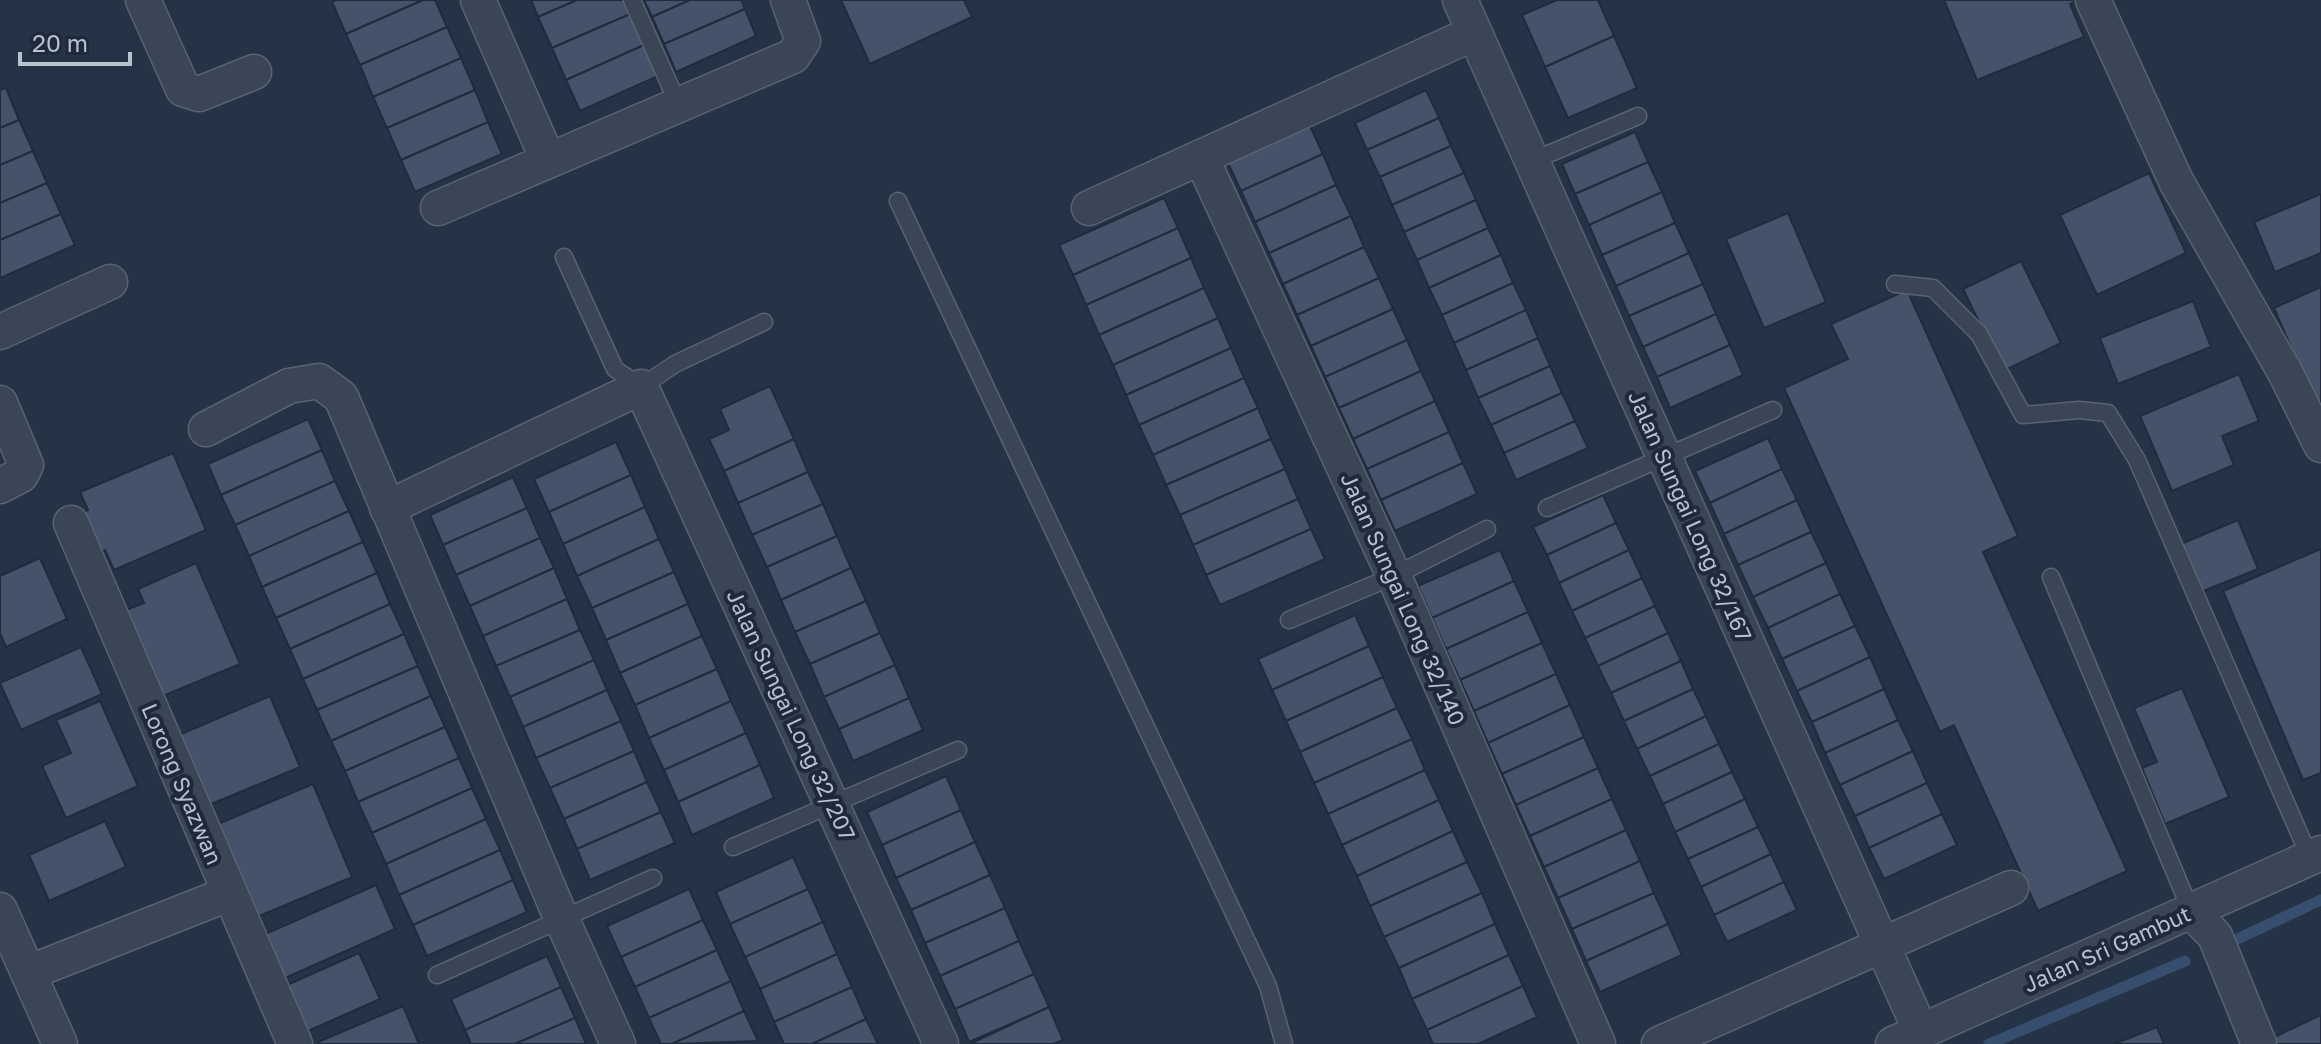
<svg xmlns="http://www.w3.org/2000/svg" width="2321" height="1044" viewBox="0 0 2321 1044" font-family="'Golos Text',sans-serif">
<rect width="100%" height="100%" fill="#253346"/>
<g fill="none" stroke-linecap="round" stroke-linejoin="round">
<g stroke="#374e6e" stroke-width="11">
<polyline points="2233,941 2321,900"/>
<polyline points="1989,1044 2185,961"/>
</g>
</g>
<g fill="#445369" stroke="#202c3d" stroke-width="2">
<polygon points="336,0 423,0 346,34 332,2"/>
<polygon points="423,0 435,0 447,27 360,65 346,34"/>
<polygon points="531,0 577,0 538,17"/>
<polygon points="577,0 624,0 630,14 552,48 538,17"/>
<polygon points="644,0 690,0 652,17"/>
<polygon points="690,0 741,0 745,9 664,44 652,17"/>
<polygon points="841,0 964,0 972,17 870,64"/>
<polygon points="1557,0 1598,0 1614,36 1545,67 1522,15"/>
<polygon points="1944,0 2079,0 2070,4 2084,37 1977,80"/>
<polygon points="745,9 756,36 676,72 664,44"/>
<polygon points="630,14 644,45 566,80 552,48"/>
<polygon points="447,27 461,58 373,97 360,65"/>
<polygon points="1614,36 1637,88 1568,118 1545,67"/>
<polygon points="644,45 658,76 580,111 566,80"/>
<polygon points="461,58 475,90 387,128 373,97"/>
<polygon points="6,88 19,120 0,128 0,90"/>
<polygon points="475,90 488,122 401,160 387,128"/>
<polygon points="1426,90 1439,118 1367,150 1355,123"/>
<polygon points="1303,111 1323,154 1241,191 1221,148"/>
<polygon points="1439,118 1451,146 1380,177 1367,150"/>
<polygon points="19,120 33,151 0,165 0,128"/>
<polygon points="488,122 502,154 415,192 401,160"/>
<polygon points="1635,132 1648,162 1575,194 1562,164"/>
<polygon points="1451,146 1464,173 1392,205 1380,177"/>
<polygon points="33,151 47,183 0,203 0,165"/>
<polygon points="1323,154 1336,185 1255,222 1241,191"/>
<polygon points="1648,162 1662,192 1589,225 1575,194"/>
<polygon points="1464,173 1476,200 1404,232 1392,205"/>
<polygon points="2149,173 2186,253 2097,295 2060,215"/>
<polygon points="47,183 61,214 0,240 0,203"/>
<polygon points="1336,185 1351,216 1269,253 1255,222"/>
<polygon points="1662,192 1675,223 1602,255 1589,225"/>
<polygon points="2321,194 2321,253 2275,272 2254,222"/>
<polygon points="1164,198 1178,228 1073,275 1059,245"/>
<polygon points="1476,200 1488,228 1417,260 1404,232"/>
<polygon points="1788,213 1826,302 1764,328 1726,239"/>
<polygon points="61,214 75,245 0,278 0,240"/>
<polygon points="1351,216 1364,247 1283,284 1269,253"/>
<polygon points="1675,223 1689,253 1616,286 1602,255"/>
<polygon points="1178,228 1191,258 1086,305 1073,275"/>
<polygon points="1488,228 1501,255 1429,288 1417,260"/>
<polygon points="1364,247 1379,278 1297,315 1283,284"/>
<polygon points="1689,253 1703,284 1629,316 1616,286"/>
<polygon points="1501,255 1513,283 1442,315 1429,288"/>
<polygon points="1191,258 1204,288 1099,335 1086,305"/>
<polygon points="2021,261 2061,343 2003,371 1963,289"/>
<polygon points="1379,278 1393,309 1311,346 1297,315"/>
<polygon points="1513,283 1526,310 1454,343 1442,315"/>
<polygon points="1703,284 1716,314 1643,347 1629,316"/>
<polygon points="2321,287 2321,417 2274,308"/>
<polygon points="1204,288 1218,318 1113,365 1099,335"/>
<polygon points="1907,290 2018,536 1983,552 2127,871 2038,911 1954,725 1940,732 1784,388 1848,359 1831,324"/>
<polygon points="2193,301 2211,347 2118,384 2100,338"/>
<polygon points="1393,309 1407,340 1325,377 1311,346"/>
<polygon points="1526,310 1538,338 1466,370 1454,343"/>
<polygon points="1716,314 1730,345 1657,377 1643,347"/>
<polygon points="1218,318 1231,348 1126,395 1113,365"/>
<polygon points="1538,338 1550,366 1478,398 1466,370"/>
<polygon points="1407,340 1421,371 1339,408 1325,377"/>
<polygon points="1730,345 1743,375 1670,408 1657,377"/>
<polygon points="1231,348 1244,378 1139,425 1126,395"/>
<polygon points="1550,366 1562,393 1491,425 1478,398"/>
<polygon points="1421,371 1435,401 1353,439 1339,408"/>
<polygon points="2239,374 2259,421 2222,436 2234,465 2172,491 2140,416"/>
<polygon points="1244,378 1258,408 1153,455 1139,425"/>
<polygon points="770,386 794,439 724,471 709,439 729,430 720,409"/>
<polygon points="1562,393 1575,421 1504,453 1491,425"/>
<polygon points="1435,401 1449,432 1367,469 1353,439"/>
<polygon points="1258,408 1271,439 1166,485 1153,455"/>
<polygon points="308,419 322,450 221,495 208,464"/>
<polygon points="1575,421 1588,448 1516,480 1504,453"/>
<polygon points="1449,432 1463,463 1381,500 1367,469"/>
<polygon points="1768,438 1782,469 1710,503 1695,471"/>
<polygon points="794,439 808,472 738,503 724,471"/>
<polygon points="1271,439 1285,469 1180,515 1166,485"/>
<polygon points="616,442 631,475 549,512 534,479"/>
<polygon points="322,450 335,481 235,525 221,495"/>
<polygon points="173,453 206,530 114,570 105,550 90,556 73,517 88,510 80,492"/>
<polygon points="1463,463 1477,494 1395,531 1381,500"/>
<polygon points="1285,469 1298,499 1193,545 1180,515"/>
<polygon points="1782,469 1797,500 1724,534 1710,503"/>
<polygon points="808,472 823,504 752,535 738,503"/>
<polygon points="631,475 645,507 563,544 549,512"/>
<polygon points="513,477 527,508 443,545 430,515"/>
<polygon points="335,481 349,511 249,556 235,525"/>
<polygon points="1603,495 1616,523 1547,555 1533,527"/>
<polygon points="1298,499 1311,529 1206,575 1193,545"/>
<polygon points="1797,500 1811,532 1738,565 1724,534"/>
<polygon points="823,504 837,536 767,567 752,535"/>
<polygon points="645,507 659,539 577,576 563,544"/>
<polygon points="527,508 540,538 456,575 443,545"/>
<polygon points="349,511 363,542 262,587 249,556"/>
<polygon points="2238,520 2258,569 2196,594 2176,546"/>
<polygon points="1616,523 1629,550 1559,583 1547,555"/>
<polygon points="1311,529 1325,559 1220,605 1206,575"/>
<polygon points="1811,532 1826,563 1753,597 1738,565"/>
<polygon points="837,536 851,568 781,600 767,567"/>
<polygon points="540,538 554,568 470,606 456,575"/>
<polygon points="659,539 674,572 592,608 577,576"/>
<polygon points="363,542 377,573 276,618 262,587"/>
<polygon points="2321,549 2321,773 2303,780 2223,591"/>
<polygon points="1500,550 1514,581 1432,618 1418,586"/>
<polygon points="1629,550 1642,578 1572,611 1559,583"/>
<polygon points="40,558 67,619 6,647 0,633 0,576"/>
<polygon points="196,563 240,664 163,696 126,610 144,603 138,589"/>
<polygon points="1826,563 1840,594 1768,628 1753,597"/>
<polygon points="554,568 567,599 483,636 470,606"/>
<polygon points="851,568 866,601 795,632 781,600"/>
<polygon points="674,572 688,604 606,640 592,608"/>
<polygon points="377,573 390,604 290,649 276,618"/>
<polygon points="1642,578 1655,606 1585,638 1572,611"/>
<polygon points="1514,581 1528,612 1446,649 1432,618"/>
<polygon points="1840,594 1855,626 1782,659 1768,628"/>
<polygon points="567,599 580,630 496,666 483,636"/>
<polygon points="866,601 880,633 810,664 795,632"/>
<polygon points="390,604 404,634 303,679 290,649"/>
<polygon points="688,604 702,636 620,673 606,640"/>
<polygon points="1655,606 1668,633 1598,666 1585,638"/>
<polygon points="1528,612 1542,643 1460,680 1446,649"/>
<polygon points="1355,615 1369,646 1272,690 1258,659"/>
<polygon points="1855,626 1870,657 1797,691 1782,659"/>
<polygon points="580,630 594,660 510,697 496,666"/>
<polygon points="880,633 895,665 824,697 810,664"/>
<polygon points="1668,633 1681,661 1611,693 1598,666"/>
<polygon points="404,634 418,666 317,710 303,679"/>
<polygon points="702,636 717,669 635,705 620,673"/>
<polygon points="1542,643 1556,674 1474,711 1460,680"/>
<polygon points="1369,646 1383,677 1286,721 1272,690"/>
<polygon points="81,647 102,694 21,730 0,683"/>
<polygon points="1870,657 1884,689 1812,722 1797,691"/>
<polygon points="594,660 607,690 523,727 510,697"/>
<polygon points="1681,661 1693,689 1624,721 1611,693"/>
<polygon points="895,665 909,698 839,729 824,697"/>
<polygon points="418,666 431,696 331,741 317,710"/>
<polygon points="717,669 731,701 649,738 635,705"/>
<polygon points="1556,674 1570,705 1488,743 1474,711"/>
<polygon points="1383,677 1397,708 1300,752 1286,721"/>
<polygon points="2182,688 2229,797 2165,824 2142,768 2157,762 2134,708"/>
<polygon points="1693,689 1706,716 1637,749 1624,721"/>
<polygon points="1884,689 1898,720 1825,753 1812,722"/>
<polygon points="607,690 621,721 536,758 523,727"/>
<polygon points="270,696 300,767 209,805 179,735"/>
<polygon points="431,696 445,727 345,771 331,741"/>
<polygon points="909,698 923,730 853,761 839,729"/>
<polygon points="100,701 138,786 66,818 42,766 71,753 56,720"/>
<polygon points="731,701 746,733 664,770 649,738"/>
<polygon points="1570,705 1584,737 1502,774 1488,743"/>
<polygon points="1397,708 1412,739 1314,783 1300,752"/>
<polygon points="1706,716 1719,744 1650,776 1637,749"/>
<polygon points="1898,720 1913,751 1840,785 1825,753"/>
<polygon points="621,721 634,751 550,788 536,758"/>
<polygon points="445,727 459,758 358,802 345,771"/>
<polygon points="746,733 760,765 678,802 664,770"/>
<polygon points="1584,737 1598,768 1516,805 1502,774"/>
<polygon points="1412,739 1425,770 1328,814 1314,783"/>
<polygon points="1719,744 1732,772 1663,804 1650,776"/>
<polygon points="634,751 647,782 564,819 550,788"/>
<polygon points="1913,751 1927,783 1855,816 1840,785"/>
<polygon points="459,758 472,788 372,833 358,802"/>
<polygon points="760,765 774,798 692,835 678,802"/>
<polygon points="1598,768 1612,799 1530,836 1516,805"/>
<polygon points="1425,770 1439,800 1342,845 1328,814"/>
<polygon points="1732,772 1745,799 1675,832 1663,804"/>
<polygon points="946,776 961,810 882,845 867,812"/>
<polygon points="647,782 661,812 577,849 564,819"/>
<polygon points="1927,783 1942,814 1869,848 1855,816"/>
<polygon points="313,784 352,877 257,917 218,824"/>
<polygon points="472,788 486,819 386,864 372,833"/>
<polygon points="1612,799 1626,830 1544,867 1530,836"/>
<polygon points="1745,799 1758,827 1688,859 1675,832"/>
<polygon points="1439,800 1453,831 1357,876 1342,845"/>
<polygon points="961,810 975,842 896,878 882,845"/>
<polygon points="661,812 675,843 590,880 577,849"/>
<polygon points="1942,814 1957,845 1884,879 1869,848"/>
<polygon points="486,819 500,850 399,895 386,864"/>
<polygon points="105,821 126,867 49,901 29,855"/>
<polygon points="1758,827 1771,854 1701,887 1688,859"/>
<polygon points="1626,830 1640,861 1558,898 1544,867"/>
<polygon points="1453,831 1467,862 1370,906 1357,876"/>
<polygon points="975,842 990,875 911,910 896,878"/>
<polygon points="500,850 513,880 413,925 399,895"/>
<polygon points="1771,854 1784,882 1714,915 1701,887"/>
<polygon points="793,857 808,889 730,924 716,892"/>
<polygon points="1640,861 1654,893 1572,929 1558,898"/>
<polygon points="1467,862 1482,893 1384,937 1370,906"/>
<polygon points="990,875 1005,908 925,943 911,910"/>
<polygon points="513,880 527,912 427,956 413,925"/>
<polygon points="1784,882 1797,910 1727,942 1714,915"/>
<polygon points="376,885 395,929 274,983 254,939"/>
<polygon points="689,889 703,920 621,957 607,926"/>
<polygon points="808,889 823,922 745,957 730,924"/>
<polygon points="1482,893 1495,924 1399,968 1384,937"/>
<polygon points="1654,893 1668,924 1586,961 1572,929"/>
<polygon points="1005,908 1019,941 940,976 925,943"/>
<polygon points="703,920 717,950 635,987 621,957"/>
<polygon points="823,922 837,954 760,989 745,957"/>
<polygon points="1495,924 1509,955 1412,999 1399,968"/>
<polygon points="1668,924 1682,955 1600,992 1586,961"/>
<polygon points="1019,941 1034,974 955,1009 940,976"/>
<polygon points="717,950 731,981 649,1018 635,987"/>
<polygon points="359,953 380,999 299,1035 278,989"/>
<polygon points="837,954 852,987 774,1022 760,989"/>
<polygon points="1509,955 1523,986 1427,1030 1412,999"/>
<polygon points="547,956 561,987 465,1030 451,999"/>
<polygon points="1034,974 1049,1007 969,1042 955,1009"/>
<polygon points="731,981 744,1011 672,1044 661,1044 649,1018"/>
<polygon points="1523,986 1537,1017 1478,1044 1433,1044 1427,1030"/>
<polygon points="561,987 575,1018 515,1044 471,1044 465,1030"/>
<polygon points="852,987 866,1019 812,1044 784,1044 774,1022"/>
<polygon points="403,1006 419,1044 319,1044 318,1042"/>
<polygon points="1049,1007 1063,1040 1053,1044 970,1044"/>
<polygon points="744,1011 758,1041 672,1044"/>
<polygon points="2321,1015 2321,1044 2273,1044 2270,1039"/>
<polygon points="575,1018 586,1044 515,1044"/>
<polygon points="866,1019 878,1044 812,1044"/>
<polygon points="2157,1027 2164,1044 2114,1044"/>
</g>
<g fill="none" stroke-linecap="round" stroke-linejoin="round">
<g stroke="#596372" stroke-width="19">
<g id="service">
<polyline points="632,0 679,106"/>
<polyline points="1532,161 1638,116"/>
<polyline points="898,201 1268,986 1284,1044"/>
<polyline points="564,257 615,369 641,387 675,364 764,322"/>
<polyline points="1895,284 1933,288 1979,334 2023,415 2079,410 2108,413 2137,460 2310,858"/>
<polyline points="1547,508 1773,410"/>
<polyline points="2051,577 2191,911"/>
<polyline points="1289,620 1394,576 1487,529"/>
<polyline points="733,847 958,750"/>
<polyline points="437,975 653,878"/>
</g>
</g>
<g stroke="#596372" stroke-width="37">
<g id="minor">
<polyline points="143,0 183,89 199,94 254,72"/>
<polyline points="478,0 548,160"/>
<polyline points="1460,0 1921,1032"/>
<polyline points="2093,0 2176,181 2286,374 2321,445"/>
<polyline points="1201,157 1394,576 1598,1044"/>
<polyline points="438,208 793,56 803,41 788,0"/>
<polyline points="1089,208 1474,33"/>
<polyline points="0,332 110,282"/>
<polyline points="0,403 26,465 21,475 0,486"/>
<polyline points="206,429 289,386 319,381 341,397 562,920 618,1044"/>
<polyline points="387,508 641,387 941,1044"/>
<polyline points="71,523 295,1044"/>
<polyline points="0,910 60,1044"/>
<polyline points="2191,911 2215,936 2259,1044"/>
<polyline points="28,973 228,894"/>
<polyline points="1659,1044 2011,888"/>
<polyline points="1893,1044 2321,853"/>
</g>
</g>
<use href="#service" stroke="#3a4555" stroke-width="16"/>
<use href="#minor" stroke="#3a4555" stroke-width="34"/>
</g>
<g text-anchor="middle" stroke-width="8" stroke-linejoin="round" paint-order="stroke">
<g font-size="22" fill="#b8c1ce" stroke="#1e2a3b">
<text transform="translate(1690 516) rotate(66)" y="8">Jalan Sungai Long 32/167</text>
<text transform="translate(1403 599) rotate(66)" y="8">Jalan Sungai Long 32/140</text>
<text transform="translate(791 715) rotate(65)" y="8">Jalan Sungai Long 32/207</text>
<text transform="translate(182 784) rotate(67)" y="8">Lorong Syazwan</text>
<text transform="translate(2107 949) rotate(-24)" y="8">Jalan Sri Gambut</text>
</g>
</g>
<path d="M20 52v12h110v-12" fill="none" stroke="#b8c1ce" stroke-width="4"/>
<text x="32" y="52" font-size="24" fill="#b8c1ce" stroke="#1e2a3b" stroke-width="6" paint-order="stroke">20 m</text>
</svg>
